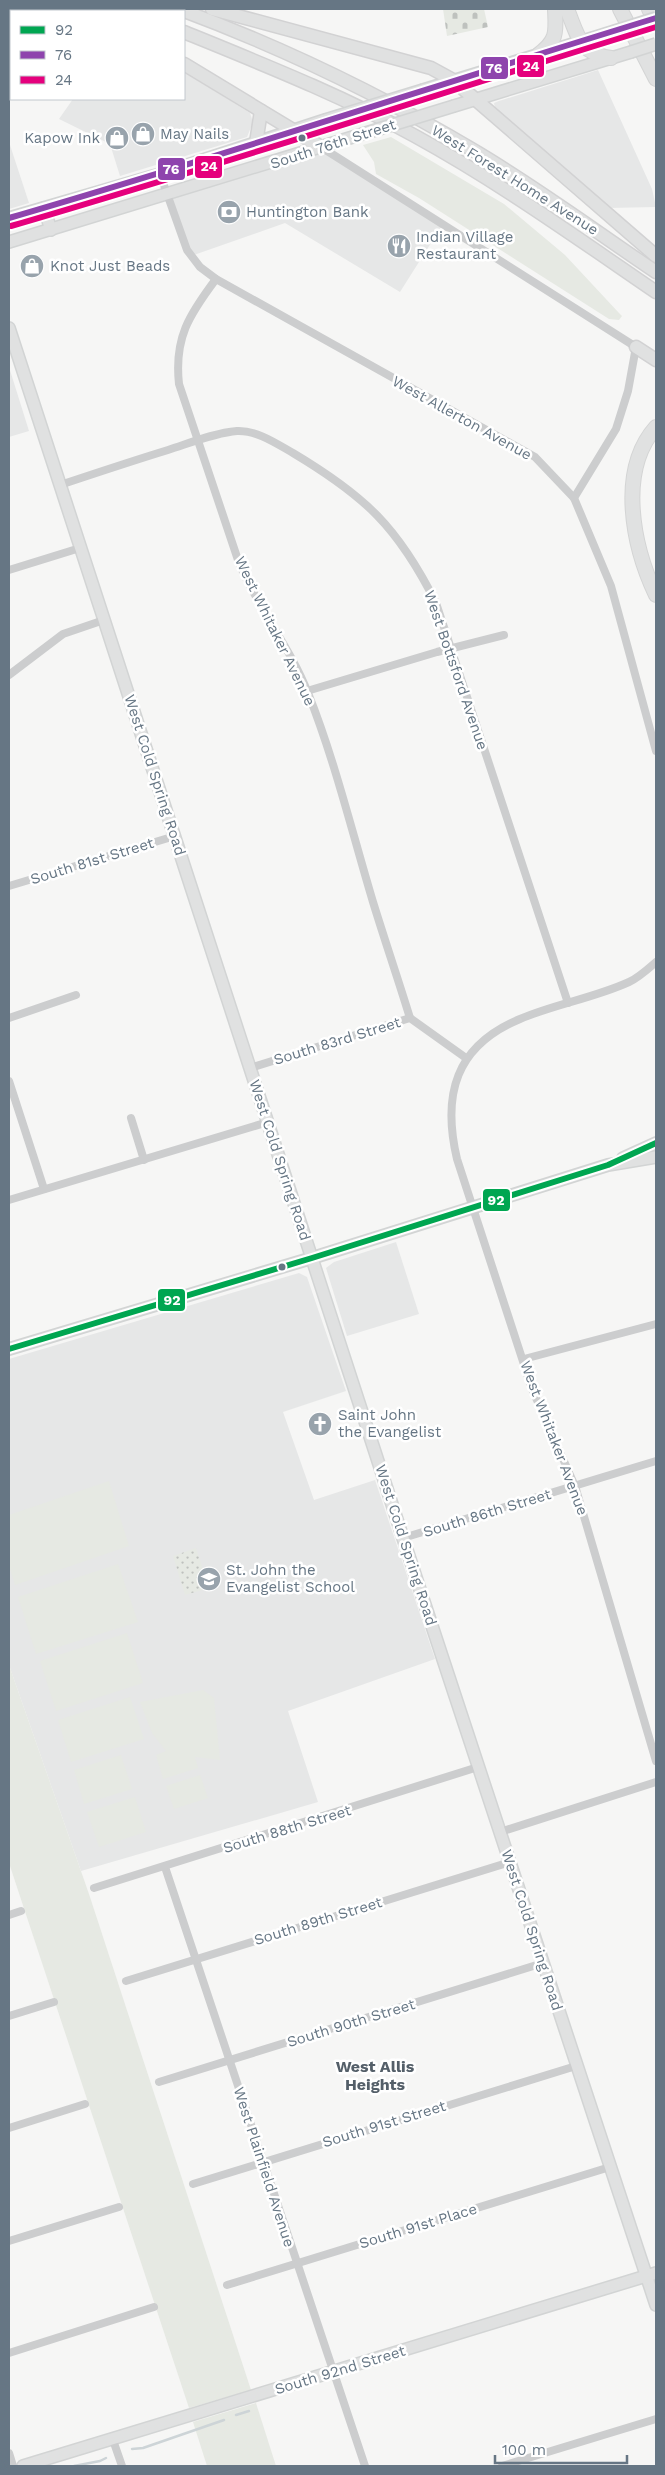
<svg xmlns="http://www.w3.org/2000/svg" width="665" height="2475" viewBox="0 0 665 2475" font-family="'Work Sans',sans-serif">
<defs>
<pattern id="cemetery-stones" width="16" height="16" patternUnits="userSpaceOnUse" patternTransform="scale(1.25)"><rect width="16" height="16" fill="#e6e9e3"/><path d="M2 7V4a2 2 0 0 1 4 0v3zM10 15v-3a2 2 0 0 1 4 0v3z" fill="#bec1be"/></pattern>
<pattern id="park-dots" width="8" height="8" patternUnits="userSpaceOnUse" patternTransform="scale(1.25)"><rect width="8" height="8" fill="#e6e9e3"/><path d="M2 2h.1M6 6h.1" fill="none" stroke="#bec1be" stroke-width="1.8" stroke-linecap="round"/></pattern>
</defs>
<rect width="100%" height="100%" fill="#f6f6f5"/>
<g fill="#e6e7e7">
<polygon points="598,70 652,189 656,207 608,208 495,108 494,103 499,101"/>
<polygon points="184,72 250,113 253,122 247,137 120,176 110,144 59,119 73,99 184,99"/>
<polygon points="9,142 29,203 9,209"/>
<polygon points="321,147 443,224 400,292 285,223 191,256 167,195"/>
<polygon points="9,367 29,431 9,437"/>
<polygon points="396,1242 419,1314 347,1336 326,1268 334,1262"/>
<polygon points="299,1273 307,1277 346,1391 283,1412 314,1500 375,1480 435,1659 288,1711 318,1802 81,1871 9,1665 9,1359"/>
</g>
<g fill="#e6e9e3">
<polygon points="391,137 504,204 565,255 619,313 622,316 619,320 609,319 419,198 376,174 374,162 363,145"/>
<polygon points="109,1481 129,1546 15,1585 9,1566 9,1515"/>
<polygon points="118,1564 138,1622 36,1654 18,1597"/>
<polygon points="127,1633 143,1683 56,1711 40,1661"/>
<polygon points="9,1665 89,1894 251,2390 189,2408 9,1863"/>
<polygon points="203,1690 214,1698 220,1760 195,1757 198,1768 163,1779 156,1755 166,1751 152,1733 140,1702"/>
<polygon points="130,1697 144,1739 71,1762 58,1720"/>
<polygon points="121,1755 132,1789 84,1804 74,1770"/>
<polygon points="200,1775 208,1798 174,1809 166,1786"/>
<polygon points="135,1797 146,1832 99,1847 87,1812"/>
<polygon points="256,2403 276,2466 207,2466 193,2422"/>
</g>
<polygon fill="url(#cemetery-stones)" points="443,9 484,9 488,27 447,36"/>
<polygon fill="url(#park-dots)" points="196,1548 209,1588 185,1595 173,1556"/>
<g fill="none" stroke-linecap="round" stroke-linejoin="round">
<g stroke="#cdd4d7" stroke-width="2.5">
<polyline points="236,2415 249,2411"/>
<polyline points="132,2449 143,2448 224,2420"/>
<polyline points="74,2466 100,2461 106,2458"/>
</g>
<g stroke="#d2d4d4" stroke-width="14">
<g id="secondary">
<polyline points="423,90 599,36"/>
<polyline points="454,106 631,52"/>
<polyline points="44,208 51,230"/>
<polyline points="9,218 160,174 325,120"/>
<polyline points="9,242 356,136"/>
<polyline points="9,328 403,1538 656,2305"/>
<polyline points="623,1158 656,1143"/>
<polyline points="9,1349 312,1258 608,1165 656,1157"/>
<polyline points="23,2466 656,2273"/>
</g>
</g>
<g stroke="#d2d2d3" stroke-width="15">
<g id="primary">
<polyline points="91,9 95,11"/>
<polyline points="125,9 131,11"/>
<path d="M179,9C281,47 379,94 473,150C536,187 595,231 656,272"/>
<polyline points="212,9 431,68 453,80 656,256"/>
<path d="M184,32C262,64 341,95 415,136C499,182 577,238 656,292"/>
<polyline points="184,64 321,147"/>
<polyline points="256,143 261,111"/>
<polyline points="636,347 656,360"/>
</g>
</g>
<g stroke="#d3d4d4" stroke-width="16">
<g id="highway">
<path d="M567,9C578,36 579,53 611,58"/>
<polyline points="620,9 656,79"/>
<polyline points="649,9 656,23"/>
<path d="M538,55C558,40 556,32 555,9"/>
<path d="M656,427C617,471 633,547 656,595"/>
</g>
</g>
<g stroke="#cccdce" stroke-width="8">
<polyline points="321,147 636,347 628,391 616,429 574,498"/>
<polyline points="160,174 187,250 200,267 216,279 535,457 574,498 611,586 656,751"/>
<path d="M216,279C189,315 174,338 179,384L239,563C258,608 290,647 308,693C335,761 352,832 373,902C385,941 398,979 410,1018"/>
<path d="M60,485C96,473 132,461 168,450C190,443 214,433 237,431C257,430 277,444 293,453C365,496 398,527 436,603L568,1003"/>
<polyline points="9,570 80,548"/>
<polyline points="9,675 63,634 104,620"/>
<polyline points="307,691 437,652 504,635"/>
<polyline points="9,886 175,836"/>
<path d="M656,962C648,969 638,978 629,982C594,998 555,1004 520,1019C455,1046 442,1095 457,1159L532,1389L575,1486L656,1761"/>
<polyline points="9,1018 76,995"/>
<polyline points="250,1068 410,1018 466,1058"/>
<polyline points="9,1081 44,1189"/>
<polyline points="131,1118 144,1160"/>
<polyline points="9,1200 268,1122"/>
<polyline points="524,1359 656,1324"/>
<polyline points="403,1538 656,1461"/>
<polyline points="500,1832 656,1782"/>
<polyline points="165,1867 365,2466"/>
<polyline points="94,1888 478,1767"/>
<polyline points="9,1915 21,1911"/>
<polyline points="126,1981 510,1862"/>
<polyline points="9,2016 54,2002"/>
<polyline points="159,2082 543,1963"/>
<polyline points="9,2128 85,2104"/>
<polyline points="193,2184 576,2066"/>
<polyline points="9,2241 119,2207"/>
<polyline points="227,2285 610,2167"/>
<polyline points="9,2353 154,2307"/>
<polyline points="113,2440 122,2466"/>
<polyline points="9,2453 13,2466"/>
<polyline points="502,2466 656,2419"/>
</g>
<use href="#secondary" stroke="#e0e1e1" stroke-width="11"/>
<use href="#primary" stroke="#e0e1e1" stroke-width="12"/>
<use href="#highway" stroke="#e0e1e1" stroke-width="14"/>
<g stroke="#d2d4d4" stroke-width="14" stroke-linecap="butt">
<g id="secondary-bridge">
<polyline points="599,36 656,18"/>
<polyline points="631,52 656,44"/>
<polyline points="325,120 423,90"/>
<polyline points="356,136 454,106"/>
</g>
</g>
<use href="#secondary-bridge" stroke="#e0e1e1" stroke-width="11"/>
<g stroke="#fff" stroke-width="10">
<polyline id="bus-1" points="9,1349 312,1258 608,1165 656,1143"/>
</g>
<g stroke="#fff" stroke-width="10">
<path id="bus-2" d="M9,218C226,155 440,84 656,18"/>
</g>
<g stroke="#fff" stroke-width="10">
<path id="bus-3" d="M11,226C227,163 441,93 656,27"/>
</g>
<use href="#bus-1" stroke="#00a651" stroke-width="6"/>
<use href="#bus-2" stroke="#8e44ad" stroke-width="6"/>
<use href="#bus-3" stroke="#e5007d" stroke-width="6"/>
</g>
<defs>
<g id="shop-disc" transform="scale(1.25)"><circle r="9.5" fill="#98a3ac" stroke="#fff"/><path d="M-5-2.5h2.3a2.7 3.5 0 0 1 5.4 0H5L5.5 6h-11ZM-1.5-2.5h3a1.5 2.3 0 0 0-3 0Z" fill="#fff"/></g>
<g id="bank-disc" transform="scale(1.25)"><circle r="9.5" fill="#98a3ac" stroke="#fff"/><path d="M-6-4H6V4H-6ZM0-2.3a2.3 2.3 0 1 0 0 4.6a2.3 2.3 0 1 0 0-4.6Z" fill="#fff"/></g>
<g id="restaurant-disc" transform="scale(1.25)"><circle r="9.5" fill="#98a3ac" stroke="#fff"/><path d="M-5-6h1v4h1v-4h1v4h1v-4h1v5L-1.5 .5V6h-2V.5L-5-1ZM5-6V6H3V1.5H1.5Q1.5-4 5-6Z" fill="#fff"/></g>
<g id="church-disc" transform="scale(1.25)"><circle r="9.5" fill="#98a3ac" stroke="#fff"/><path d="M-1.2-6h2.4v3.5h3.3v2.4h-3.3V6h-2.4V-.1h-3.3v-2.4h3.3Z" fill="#fff"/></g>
<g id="school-disc" transform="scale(1.25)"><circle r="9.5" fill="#98a3ac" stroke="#fff"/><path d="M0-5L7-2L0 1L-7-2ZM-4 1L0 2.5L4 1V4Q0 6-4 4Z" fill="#fff"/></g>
</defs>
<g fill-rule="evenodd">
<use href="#shop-disc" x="143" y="134"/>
<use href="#shop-disc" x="117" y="138"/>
<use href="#bank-disc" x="229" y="212"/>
<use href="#restaurant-disc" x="399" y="246"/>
<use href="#shop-disc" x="32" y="266"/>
<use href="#church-disc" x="320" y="1424"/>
<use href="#school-disc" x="209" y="1579"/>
</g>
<g fill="#667684" stroke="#fff" stroke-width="2">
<circle cx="302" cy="138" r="4.5"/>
<circle cx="282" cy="1267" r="4.5"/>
</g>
<g text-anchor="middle" stroke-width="5" stroke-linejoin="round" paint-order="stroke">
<g font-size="15" fill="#667684" stroke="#fff" text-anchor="start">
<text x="160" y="139">May Nails</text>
<text x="100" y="143" text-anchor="end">Kapow Ink</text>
<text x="246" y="217">Huntington Bank</text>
<text x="416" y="242">Indian Village<tspan x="416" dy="17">Restaurant</tspan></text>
<text x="50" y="271">Knot Just Beads</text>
<text x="338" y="1420">Saint John<tspan x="338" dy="17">the Evangelist</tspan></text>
<text x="226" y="1575">St. John the<tspan x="226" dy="17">Evangelist School</tspan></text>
</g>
<g font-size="15" fill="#667684" stroke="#fff">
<text transform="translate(333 144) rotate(-18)" y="5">South 76th Street</text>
<text transform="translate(515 180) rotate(32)" y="5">West Forest Home Avenue</text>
<text transform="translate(462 418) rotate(29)" y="5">West Allerton Avenue</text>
<text transform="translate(275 631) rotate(64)" y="5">West Whitaker Avenue</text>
<text transform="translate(456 670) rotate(71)" y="5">West Bottsford Avenue</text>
<text transform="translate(155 775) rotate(72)" y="5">West Cold Spring Road</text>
<text transform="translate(92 861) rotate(-17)" y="5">South 81st Street</text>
<text transform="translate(337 1041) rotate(-17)" y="5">South 83rd Street</text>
<text transform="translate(280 1160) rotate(72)" y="5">West Cold Spring Road</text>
<text transform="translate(554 1438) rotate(69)" y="5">West Whitaker Avenue</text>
<text transform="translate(487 1513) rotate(-17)" y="5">South 86th Street</text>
<text transform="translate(406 1545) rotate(72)" y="5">West Cold Spring Road</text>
<text transform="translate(287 1829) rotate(-17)" y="5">South 88th Street</text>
<text transform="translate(318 1921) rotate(-17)" y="5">South 89th Street</text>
<text transform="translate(532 1930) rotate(72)" y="5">West Cold Spring Road</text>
<text transform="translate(351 2023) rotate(-17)" y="5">South 90th Street</text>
<text transform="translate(384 2124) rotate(-17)" y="5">South 91st Street</text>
<text transform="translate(264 2167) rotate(72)" y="5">West Plainfield Avenue</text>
<text transform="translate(418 2226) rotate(-17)" y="5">South 91st Place</text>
<text transform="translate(340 2370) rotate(-17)" y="5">South 92nd Street</text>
</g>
<g font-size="16" font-weight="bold" fill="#545f69" stroke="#fff">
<text x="375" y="2072">West Allis<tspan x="375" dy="18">Heights</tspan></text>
</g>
</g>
<g stroke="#fff" stroke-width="2">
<rect x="516" y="54" width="29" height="24" rx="5" fill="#e5007d"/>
<rect x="480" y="56" width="29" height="24" rx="5" fill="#8e44ad"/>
<rect x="194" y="155" width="29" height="24" rx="5" fill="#e5007d"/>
<rect x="157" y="157" width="29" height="24" rx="5" fill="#8e44ad"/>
<rect x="482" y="1188" width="29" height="24" rx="5" fill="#00a651"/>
<rect x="157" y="1288" width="29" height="24" rx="5" fill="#00a651"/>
</g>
<g font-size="14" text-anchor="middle" font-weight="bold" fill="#fff">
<text x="531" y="71">24</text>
<text x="494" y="73">76</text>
<text x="209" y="171">24</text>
<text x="171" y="174">76</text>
<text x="496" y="1205">92</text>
<text x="172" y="1305">92</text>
</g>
<rect width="665" height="2475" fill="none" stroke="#667684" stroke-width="20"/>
<rect x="10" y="10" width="175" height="90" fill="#ffffff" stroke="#c2c8ce"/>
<rect x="20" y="26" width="25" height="8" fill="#00a651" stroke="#c2c8ce"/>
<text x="55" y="35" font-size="15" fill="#667684">92</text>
<rect x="20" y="51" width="25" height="8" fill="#8e44ad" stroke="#c2c8ce"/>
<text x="55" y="60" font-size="15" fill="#667684">76</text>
<rect x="20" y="76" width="25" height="8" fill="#e5007d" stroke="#c2c8ce"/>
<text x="55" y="85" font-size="15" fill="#667684">24</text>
<path d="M495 2455v8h132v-8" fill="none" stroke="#667684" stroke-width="2.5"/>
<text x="502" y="2455" font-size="15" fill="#667684" stroke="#ffffff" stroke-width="4" paint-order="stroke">100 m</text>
</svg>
